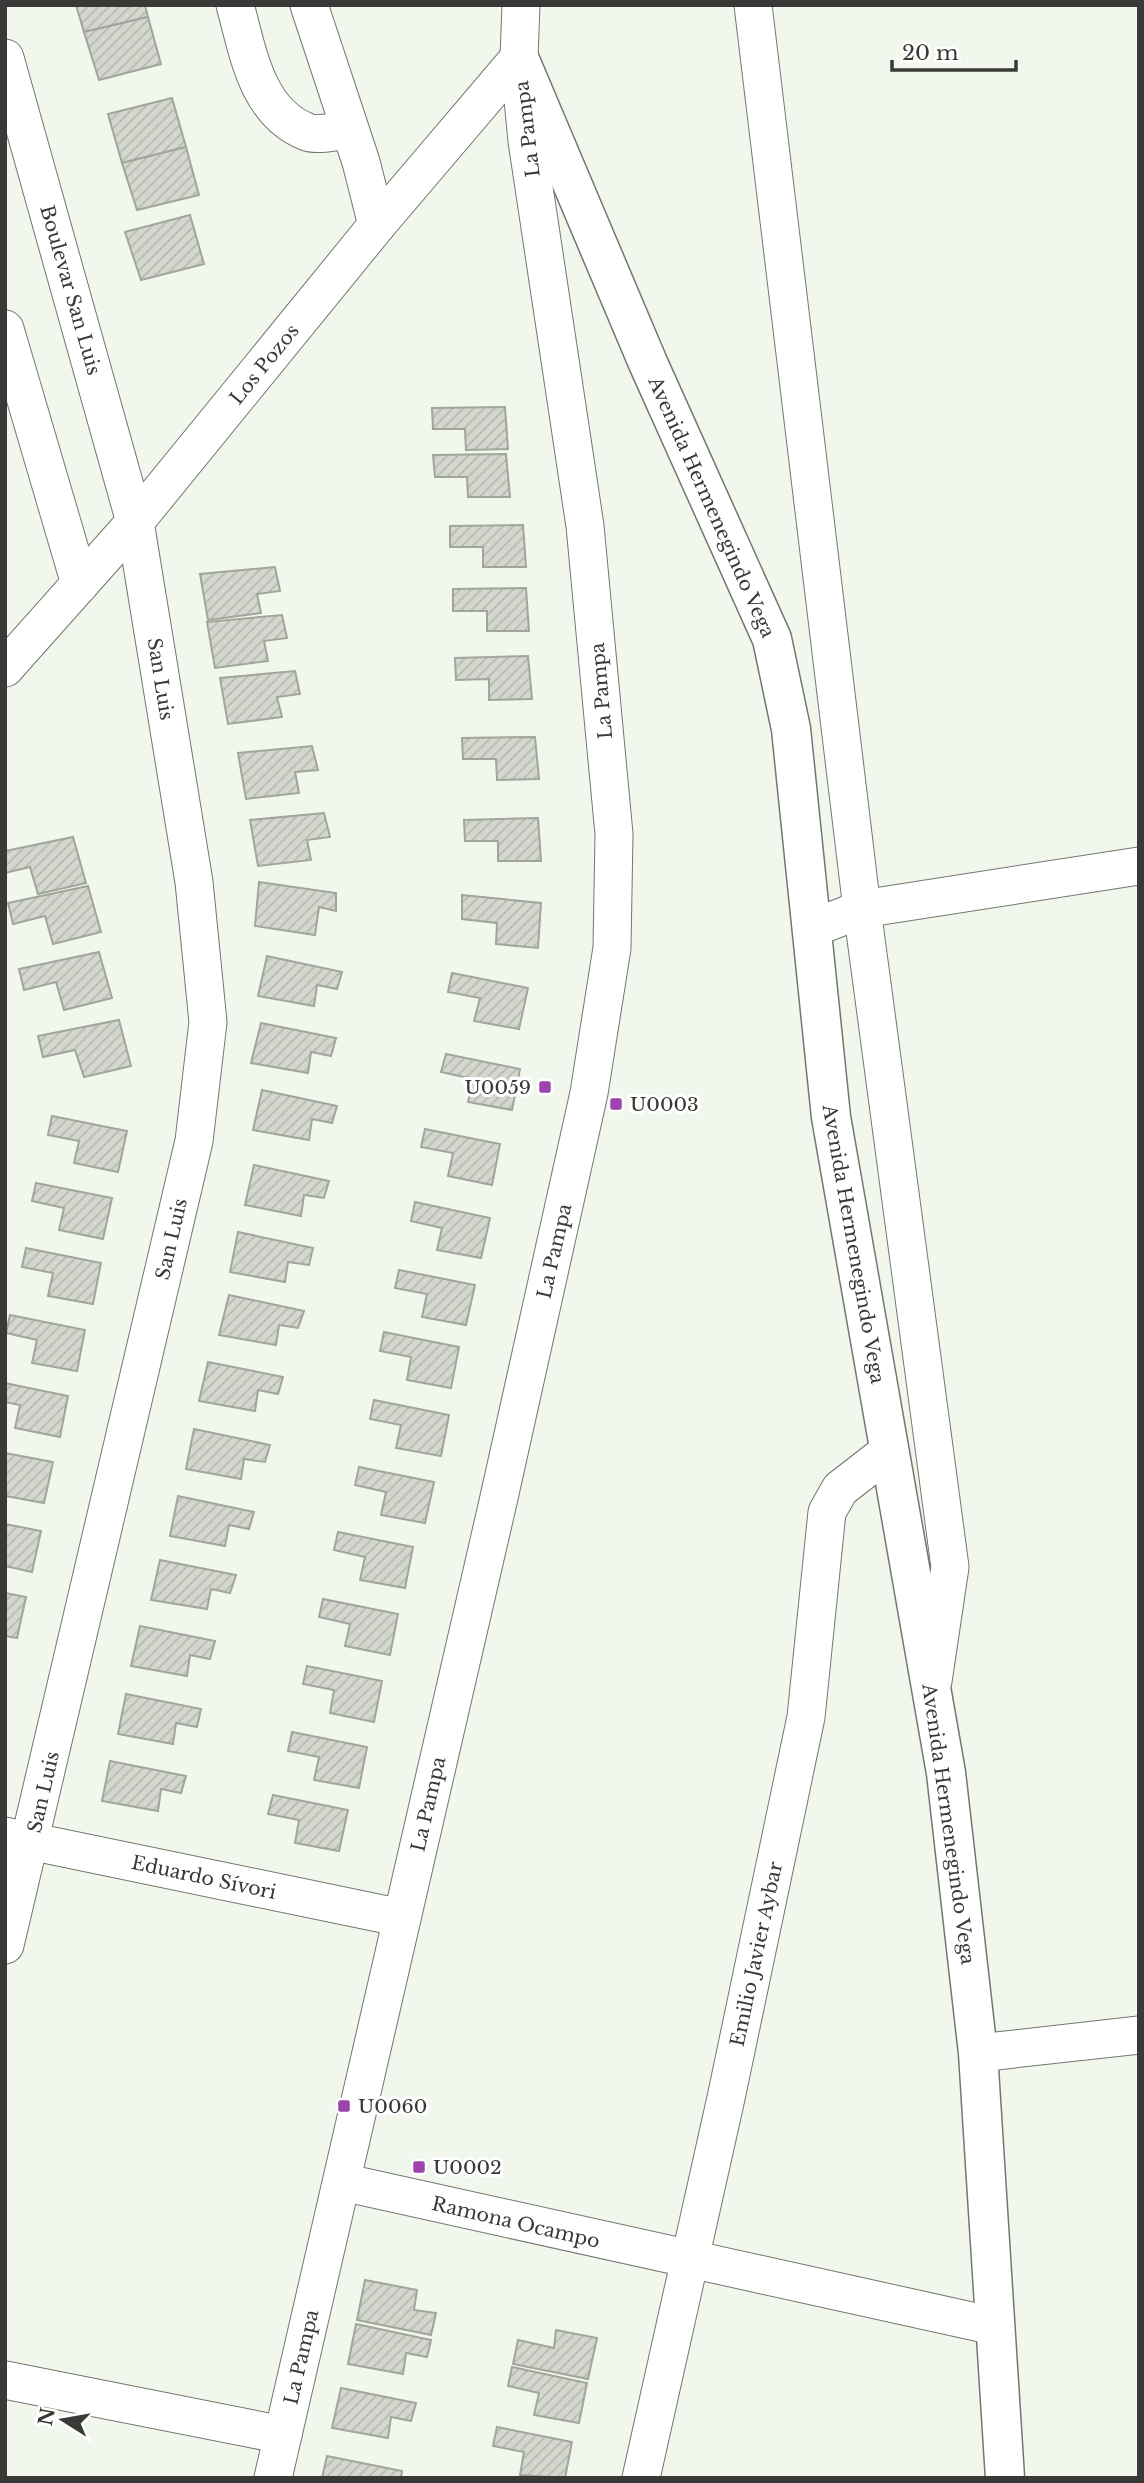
<svg xmlns="http://www.w3.org/2000/svg" width="1144" height="2483" viewBox="0 0 1144 2483" font-family="'Libre Baskerville',serif">
<defs>
<pattern id="building-hatch" width="6" height="6" patternUnits="userSpaceOnUse" patternTransform="scale(1.75)"><rect width="6" height="6" fill="#d3d7cd"/><path d="M-1 1l2-2M0 6l6-6M5 7l2-2" fill="none" stroke="#b6b9b1"/></pattern>
</defs>
<rect width="100%" height="100%" fill="#f2f7ed"/>
<g fill="url(#building-hatch)" stroke="#a1a59c" stroke-width="2">
<polygon points="76,5 145,5 148,17 84,32"/>
<polygon points="148,17 161,64 99,80 84,32"/>
<polygon points="172,98 186,147 122,163 108,114"/>
<polygon points="186,147 199,195 137,210 122,163"/>
<polygon points="190,215 204,264 141,280 125,232"/>
<polygon points="505,407 508,449 466,450 465,429 433,429 432,408"/>
<polygon points="506,454 510,497 468,497 467,477 435,477 433,455"/>
<polygon points="523,525 526,567 483,567 483,547 450,547 450,526"/>
<polygon points="275,567 280,591 257,594 261,613 208,620 200,574"/>
<polygon points="526,588 529,631 487,631 487,611 453,611 453,589"/>
<polygon points="282,615 287,638 264,641 268,661 215,668 207,622"/>
<polygon points="528,656 532,699 489,700 489,679 456,680 455,658"/>
<polygon points="295,671 300,694 277,697 282,717 228,724 220,678"/>
<polygon points="535,737 539,779 497,780 496,759 463,759 462,738"/>
<polygon points="312,746 318,770 295,772 299,793 246,799 238,753"/>
<polygon points="324,813 330,837 307,840 311,860 258,866 250,820"/>
<polygon points="538,818 541,861 498,861 498,841 465,841 464,820"/>
<polygon points="73,837 86,883 38,894 30,867 5,873 5,851"/>
<polygon points="259,882 336,893 336,911 319,907 315,935 255,926"/>
<polygon points="88,886 101,932 53,944 45,916 13,924 8,903"/>
<polygon points="462,895 541,903 538,948 496,944 497,923 462,919"/>
<polygon points="99,952 112,998 64,1010 56,982 24,990 19,969"/>
<polygon points="267,956 342,972 337,989 317,985 314,1006 258,996"/>
<polygon points="452,973 528,988 519,1029 474,1021 480,998 448,992"/>
<polygon points="119,1020 131,1066 84,1077 75,1050 43,1057 38,1036"/>
<polygon points="261,1023 336,1038 331,1056 311,1052 308,1073 251,1063"/>
<polygon points="446,1054 520,1069 512,1110 468,1102 473,1079 441,1072"/>
<polygon points="262,1090 337,1106 332,1123 312,1119 309,1140 253,1130"/>
<polygon points="52,1116 127,1131 118,1172 74,1163 79,1141 48,1135"/>
<polygon points="425,1129 500,1144 492,1185 448,1176 453,1153 421,1147"/>
<polygon points="254,1165 329,1181 324,1198 304,1195 301,1216 245,1205"/>
<polygon points="36,1183 112,1198 103,1239 59,1230 64,1208 32,1201"/>
<polygon points="415,1202 490,1218 481,1258 437,1250 442,1228 411,1221"/>
<polygon points="238,1232 313,1248 309,1265 288,1262 285,1282 230,1272"/>
<polygon points="26,1248 101,1263 93,1304 48,1296 53,1273 22,1267"/>
<polygon points="399,1270 475,1285 466,1325 422,1317 427,1294 395,1288"/>
<polygon points="229,1295 304,1311 298,1328 279,1325 276,1345 219,1335"/>
<polygon points="10,1315 85,1330 77,1371 32,1363 37,1340 6,1333"/>
<polygon points="384,1332 459,1347 451,1388 407,1380 411,1357 380,1351"/>
<polygon points="208,1362 283,1377 278,1394 258,1390 255,1411 199,1401"/>
<polygon points="5,1383 68,1396 60,1437 15,1428 20,1405 5,1402"/>
<polygon points="374,1400 449,1415 441,1456 396,1448 401,1425 370,1419"/>
<polygon points="194,1429 270,1445 265,1462 244,1459 241,1479 186,1469"/>
<polygon points="5,1453 53,1462 44,1503 5,1496"/>
<polygon points="359,1467 434,1482 425,1523 381,1515 386,1492 355,1485"/>
<polygon points="178,1496 254,1512 249,1529 229,1525 225,1546 170,1536"/>
<polygon points="5,1524 41,1531 32,1572 5,1566"/>
<polygon points="338,1532 413,1547 405,1588 360,1580 365,1557 334,1550"/>
<polygon points="160,1560 236,1575 230,1593 211,1589 207,1609 151,1600"/>
<polygon points="5,1593 26,1597 17,1638 5,1636"/>
<polygon points="323,1599 398,1614 390,1655 345,1646 350,1624 319,1617"/>
<polygon points="140,1626 215,1641 210,1659 190,1655 187,1676 131,1666"/>
<polygon points="307,1666 382,1681 374,1722 330,1713 334,1690 303,1684"/>
<polygon points="126,1694 201,1709 197,1727 176,1723 173,1744 118,1734"/>
<polygon points="292,1732 367,1747 359,1788 314,1780 319,1757 288,1751"/>
<polygon points="110,1761 186,1776 181,1793 161,1789 158,1811 102,1801"/>
<polygon points="273,1795 348,1810 339,1851 295,1843 299,1820 268,1814"/>
<polygon points="365,2280 417,2290 414,2310 436,2313 431,2335 357,2320"/>
<polygon points="356,2324 431,2340 427,2357 406,2353 403,2374 348,2364"/>
<polygon points="556,2330 597,2338 588,2379 513,2364 518,2340 554,2348"/>
<polygon points="512,2367 587,2383 579,2423 534,2415 539,2393 508,2386"/>
<polygon points="341,2388 416,2403 411,2421 391,2417 388,2438 332,2428"/>
<polygon points="497,2427 572,2442 565,2478 520,2475 524,2452 493,2446"/>
<polygon points="327,2456 402,2471 401,2478 322,2478"/>
</g>
<g fill="none" stroke-linecap="round" stroke-linejoin="round">
<g stroke="#73776e" stroke-width="39">
<g id="street">
<path d="M235,5C248,51 256,112 307,132C317,136 338,131 350,130"/>
<polyline points="309,5 361,162 377,225"/>
<polyline points="753,5 862,909 950,1567 933,1681"/>
<polyline points="5,58 135,522 194,882 208,1022 194,1141 5,1945"/>
<polyline points="5,329 80,584"/>
<polyline points="5,668 135,522 377,225 519,58"/>
<polyline points="813,928 862,909 1139,866"/>
<polyline points="5,1836 402,1918"/>
<polyline points="978,2053 1139,2035"/>
<polyline points="342,2182 994,2326"/>
<polyline points="5,2380 283,2435"/>
<polyline points="273,2478 498,1502 589,1093 612,948 614,834 585,526 527,141 519,58 521,5"/>
<polyline points="641,2478 726,2098 806,1717 827,1512 840,1489 889,1451"/>
</g>
</g>
<g stroke="#73776e" stroke-width="41">
<polyline id="secondary" points="519,58 648,363 772,639 791,729 831,1117 946,1773 978,2053 1005,2478"/>
</g>
<use href="#street" stroke="#fff" stroke-width="37"/>
<use href="#secondary" stroke="#fff" stroke-width="38"/>
</g>
<g fill="#9d43ae" stroke="#fff" stroke-width="2.5">
<rect x="538" y="1080" width="14" height="14" rx="3.5"/>
<rect x="609" y="1097" width="14" height="14" rx="3.5"/>
<rect x="337" y="2099" width="14" height="14" rx="3.5"/>
<rect x="412" y="2160" width="14" height="14" rx="3.5"/>
</g>
<g text-anchor="middle" stroke-width="6" stroke-linejoin="round" paint-order="stroke">
<g font-size="19" fill="#393a37" stroke="#fff">
<text transform="translate(527 129) rotate(-97)" y="7">La Pampa</text>
<text transform="translate(71 290) rotate(74)" y="7">Boulevar San Luis</text>
<text transform="translate(264 364) rotate(-51)" y="7">Los Pozos</text>
<text transform="translate(712 507) rotate(66)" y="7">Avenida Hermenegindo Vega</text>
<text transform="translate(161 679) rotate(81)" y="7">San Luis</text>
<text transform="translate(601 691) rotate(-95)" y="7">La Pampa</text>
<text transform="translate(171 1239) rotate(-77)" y="7">San Luis</text>
<text transform="translate(854 1244) rotate(80)" y="7">Avenida Hermenegindo Vega</text>
<text transform="translate(554 1251) rotate(-77)" y="7">La Pampa</text>
<text transform="translate(43 1792) rotate(-77)" y="7">San Luis</text>
<text transform="translate(428 1804) rotate(-77)" y="7">La Pampa</text>
<text transform="translate(949 1824) rotate(82)" y="7">Avenida Hermenegindo Vega</text>
<text transform="translate(204 1877) rotate(12)" y="7">Eduardo Sívori</text>
<text transform="translate(756 1954) rotate(-78)" y="7">Emilio Javier Aybar</text>
<text transform="translate(516 2222) rotate(13)" y="7">Ramona Ocampo</text>
<text transform="translate(301 2357) rotate(-77)" y="7">La Pampa</text>
</g>
<g font-size="19" fill="#393a37" stroke="#fff" text-anchor="start">
<text x="531" y="1094" text-anchor="end">U0059</text>
<text x="630" y="1111">U0003</text>
<text x="358" y="2113">U0060</text>
<text x="433" y="2174">U0002</text>
</g>
</g>
<rect width="1144" height="2483" fill="none" stroke="#393a37" stroke-width="14"/>
<g transform="translate(63 2420) rotate(281)" stroke="#ffffff" stroke-width="5" paint-order="stroke">
<path d="M0-5L12 26L0 18L-12 26Z" fill="#393a37"/>
<text y="-10" font-size="19" font-weight="bold" text-anchor="middle" fill="#393a37">N</text>
</g>
<path d="M892 60v10h124v-10" fill="none" stroke="#393a37" stroke-width="3.5"/>
<text x="902" y="60" font-size="21" fill="#393a37" stroke="#ffffff" stroke-width="5" paint-order="stroke">20 m</text>
</svg>
